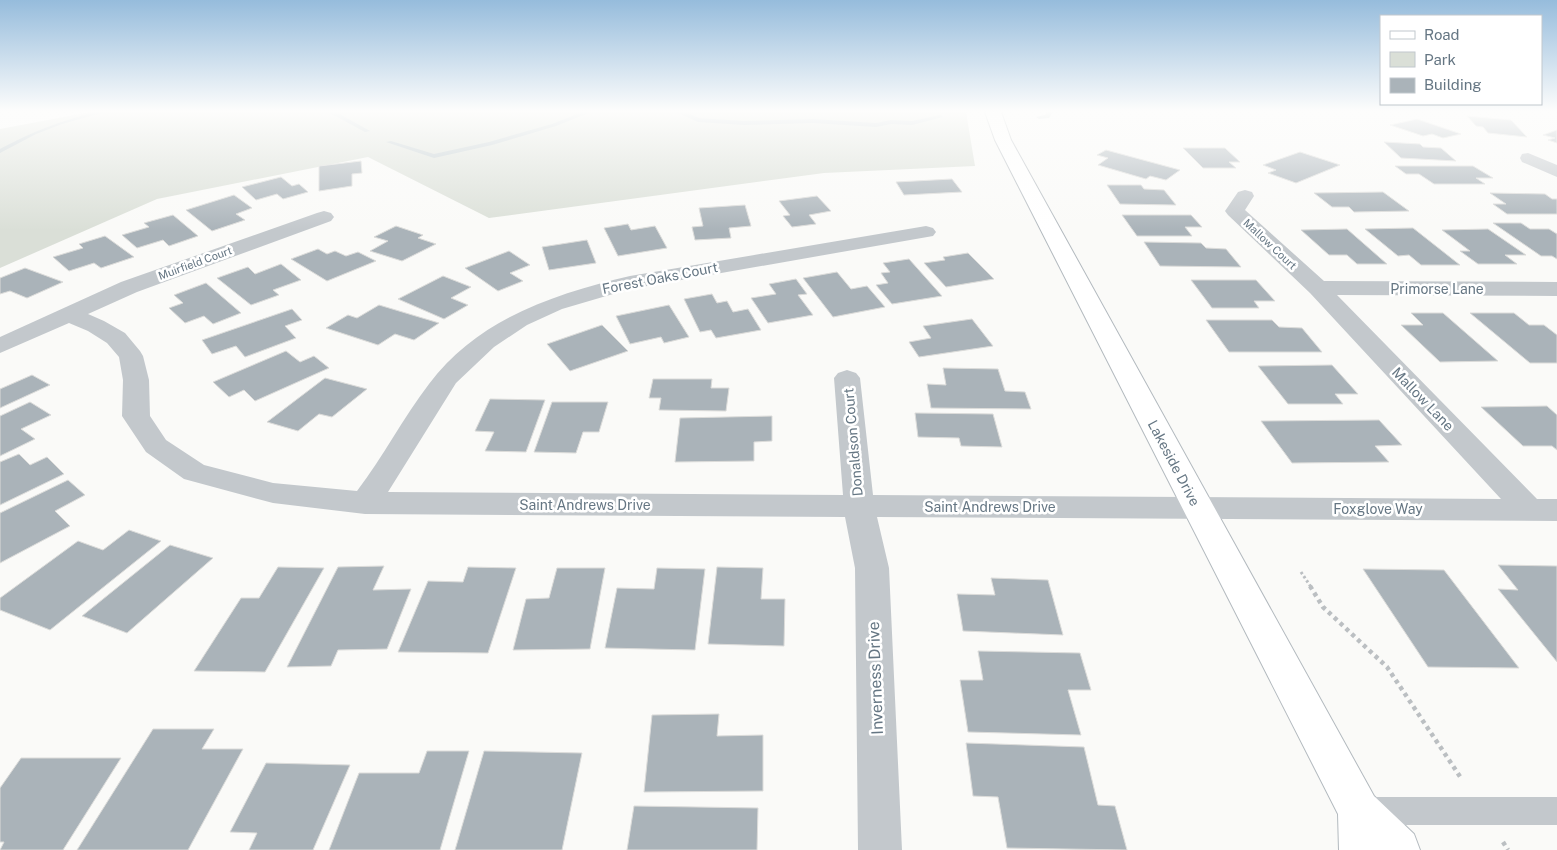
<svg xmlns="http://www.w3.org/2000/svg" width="1557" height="850" viewBox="0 0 1557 850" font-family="'Public Sans',sans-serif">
<rect width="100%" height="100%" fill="#fafaf8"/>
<polygon fill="#dadfd7" points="90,112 966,112 975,166 824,173 489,218 368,157 157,199 0,268 0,129"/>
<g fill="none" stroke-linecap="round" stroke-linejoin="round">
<g fill="#bbc7cb" fill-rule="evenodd">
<path d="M95,112H105L62,124L36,134L0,153V149C34,131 58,122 95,112Z"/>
<polygon points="328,112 336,112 370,131 365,132"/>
<polygon points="582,112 591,112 556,126 492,145 434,158 386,142 391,141 434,154 489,142 552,124"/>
<polygon points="676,112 684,112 699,118 744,121 813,119 876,123 891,120 912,121 940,115 943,117 912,125 891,124 876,127 813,123 744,125 698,122"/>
<polygon points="1047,112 1053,112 1049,118 1039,119 1036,117 1045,115"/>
</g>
</g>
<g fill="#aab3b9" stroke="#dcdcda">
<polygon points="1467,116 1511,120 1527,137 1488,133 1483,127 1476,126"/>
<polygon points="1417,119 1461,134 1443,138 1432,134 1423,136 1390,125"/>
<polygon points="1557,130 1557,143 1548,140 1555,138 1543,135"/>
<polygon points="1384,142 1420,144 1423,147 1441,148 1456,161 1401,158"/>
<polygon points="1183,148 1225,148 1240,162 1229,162 1236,168 1203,168"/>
<polygon points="1106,150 1180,170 1166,180 1150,176 1146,179 1098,165 1108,158 1097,155"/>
<polygon points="1300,152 1340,165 1296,183 1268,173 1276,170 1263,165"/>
<polygon points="361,161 362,173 352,174 352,186 319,191 319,166"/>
<polygon points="1395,166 1473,166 1493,178 1476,178 1485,184 1434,184 1419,174 1406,174"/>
<polygon points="281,177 292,186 299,184 308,192 283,199 277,194 256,200 242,187"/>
<polygon points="952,179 962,192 904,195 896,182"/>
<polygon points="1107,185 1141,185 1144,189 1164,190 1176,205 1120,204"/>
<polygon points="1383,192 1409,211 1354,212 1349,207 1332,207 1314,193"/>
<polygon points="1490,193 1545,194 1552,199 1557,199 1557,214 1507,214 1493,204 1506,204"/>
<polygon points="234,195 252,208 236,214 245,220 212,231 186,210"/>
<polygon points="817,196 831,211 809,215 816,224 792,227 783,216 790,215 779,201"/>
<polygon points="745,205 751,226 729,228 731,238 695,240 692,227 703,226 699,208"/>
<polygon points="173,215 198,236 169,246 163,240 137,248 122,235 149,227 144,223"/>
<polygon points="1122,215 1191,215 1202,227 1185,227 1192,236 1137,236"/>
<polygon points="1493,223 1521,223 1530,229 1549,229 1557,234 1557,259 1552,256 1541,256"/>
<polygon points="628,224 631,230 655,226 667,248 618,256 604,228"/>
<polygon points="396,226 423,235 418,238 436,244 402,261 370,251 388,241 374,237"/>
<polygon points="1413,228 1460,265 1421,265 1409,255 1398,256 1365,229"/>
<polygon points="1347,229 1387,264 1357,264 1347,255 1329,255 1301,230"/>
<polygon points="1488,229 1526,255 1505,255 1517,264 1478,264 1460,251 1470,251 1442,230"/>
<polygon points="105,236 134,257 101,268 94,263 69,271 53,257 83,248 79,244"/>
<polygon points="587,240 596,263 549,270 542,247"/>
<polygon points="1144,242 1201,243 1206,248 1226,249 1241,267 1160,266"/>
<polygon points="318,249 327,254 335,251 346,256 358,252 376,261 327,281 291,259"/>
<polygon points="509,251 530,265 510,273 523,281 498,291 465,268"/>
<polygon points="968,253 994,279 946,287 924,263 945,260 943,257"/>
<polygon points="909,259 942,296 892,304 876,285 888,283 881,273 890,272 883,263"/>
<polygon points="281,264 301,280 273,290 279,295 251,305 217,278 248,267 255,274"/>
<polygon points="25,268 63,282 27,298 10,291 0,294 0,278"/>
<polygon points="837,272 851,289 867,286 885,307 833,317 803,278"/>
<polygon points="443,276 471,287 451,298 468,305 444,319 398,299"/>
<polygon points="796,279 807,294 798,295 813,315 768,323 751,298 776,294 769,284"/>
<polygon points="1191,280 1256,280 1275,301 1254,301 1259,308 1212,308"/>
<polygon points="206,283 241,313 213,324 204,316 185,323 169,308 183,303 174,295"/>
<polygon points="712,294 717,303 727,301 733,312 748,309 761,330 716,338 711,330 700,332 684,299"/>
<polygon points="379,305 439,323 414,340 395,334 378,345 326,328 348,315 357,318"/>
<polygon points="669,305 689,337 664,343 661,337 630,344 616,316"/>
<polygon points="292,309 302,320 285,326 296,338 245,357 236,346 212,354 202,340"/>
<polygon points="1411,313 1443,313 1498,361 1440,362 1401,325 1423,325"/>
<polygon points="1470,313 1514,313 1529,325 1544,325 1557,335 1557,363 1530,363"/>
<polygon points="972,319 993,346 919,357 909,342 931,338 923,326"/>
<polygon points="1206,320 1272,320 1279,327 1302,328 1322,352 1229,352"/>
<polygon points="602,325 628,351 570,371 547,344"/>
<polygon points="286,351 300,362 314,356 329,368 255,401 244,390 229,397 213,382"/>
<polygon points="1332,365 1358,394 1335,394 1343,404 1288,404 1258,366"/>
<polygon points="943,368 998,369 1005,391 1025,392 1031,409 931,408 927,384 946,385"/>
<polygon points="32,375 50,385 0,408 0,389"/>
<polygon points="325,378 367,389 332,417 319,414 298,431 267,422"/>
<polygon points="653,379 712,379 711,388 729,388 726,411 659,410 661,398 649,398"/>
<polygon points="490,399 545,400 526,452 485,451 494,432 475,431"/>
<polygon points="30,402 51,415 21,429 35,439 0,456 0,416"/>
<polygon points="552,402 608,402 599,432 583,432 576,453 534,452"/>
<polygon points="1547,406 1557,415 1557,450 1552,446 1523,446 1481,407"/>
<polygon points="915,413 993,414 1002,447 961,446 959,438 918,437"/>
<polygon points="772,416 772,441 754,442 754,461 675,462 680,418"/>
<polygon points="1379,420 1402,445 1375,446 1389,462 1292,463 1261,421"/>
<polygon points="19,454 30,465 47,457 64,474 0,505 0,462"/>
<polygon points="68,480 85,495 55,511 70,526 0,563 0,513"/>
<polygon points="129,530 161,541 50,630 0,610 0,598 78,541 103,550"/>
<polygon points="170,545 213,558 127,633 82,616"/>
<polygon points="1498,565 1557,566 1557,662 1498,589 1518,590"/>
<polygon points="384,566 373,590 411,589 387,649 338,650 331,666 287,667 338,567"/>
<polygon points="278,567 324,568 265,672 194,671 241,598 259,598"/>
<polygon points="468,567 516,568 488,653 398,652 428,581 463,582"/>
<polygon points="717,567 763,568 761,599 785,599 784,646 708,644"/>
<polygon points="557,568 605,568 590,649 513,650 526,599 549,598"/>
<polygon points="657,568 705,569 695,650 605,648 617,588 654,589"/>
<polygon points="1363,569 1444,570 1519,668 1428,667"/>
<polygon points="991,578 1048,580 1063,635 963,631 957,594 995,595"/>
<polygon points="978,651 1080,653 1091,690 1068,690 1081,735 968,732 960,680 983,680"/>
<polygon points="719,714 717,736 763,735 763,791 644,792 652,715"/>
<polygon points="153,729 214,729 202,749 243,749 188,850 77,850"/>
<polygon points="966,743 1084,747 1098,805 1115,806 1127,850 1007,848 998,797 973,796"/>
<polygon points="427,751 469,751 440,850 329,850 359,773 419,773"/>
<polygon points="484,751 582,753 562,850 455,850"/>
<polygon points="21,758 121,758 63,850 0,850 4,842 0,842 0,788"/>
<polygon points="266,763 350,765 313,850 249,850 257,833 230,832"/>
<polygon points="634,806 758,808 757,850 627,850"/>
</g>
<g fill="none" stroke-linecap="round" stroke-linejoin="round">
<g stroke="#b3babf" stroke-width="2">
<polygon id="secondary" points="985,112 1001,112 1011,140 1374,796 1414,834 1420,850 1339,850 1338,814 995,140"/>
</g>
<polyline stroke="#bbbfc2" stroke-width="3" stroke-dasharray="2.5 2.5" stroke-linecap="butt" points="1301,572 1311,587"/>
<g stroke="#bbbfc2" stroke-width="4.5" stroke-dasharray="4 4" stroke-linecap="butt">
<polyline points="1310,586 1323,607 1387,667 1461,778"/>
<polyline points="1503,842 1508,850"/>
</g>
<polygon fill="#c3c8cc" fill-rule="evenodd" points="1366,797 1557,797 1557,825 1366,825 1356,821 1351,811 1356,801"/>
<g fill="#c3c8cc" fill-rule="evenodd">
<polygon points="1528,153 1557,165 1557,177 1522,162 1520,158 1522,154"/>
<path d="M1245,190L1252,192L1254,196L1245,210L1324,281L1557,282V296L1337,295L1537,499H1557V521L877,517L889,568L902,850H858L855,568L845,517L365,514L273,503L184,479L146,452L122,416L123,380L119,357L107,343L88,331L69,323L0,353V337L121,282L317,213L324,211L331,213L334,217L331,221L137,292L88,314L104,321L125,333L140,351L143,356L149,380L150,416L166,440L204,465L273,483L357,491C383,457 403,418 429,384C478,319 554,294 630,276L926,226L933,228L936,232L933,236L630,289L562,309L527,325L494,347L456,383L388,492L843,495L834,378L838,373L847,370L856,373L860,378L873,495L1501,499L1310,293L1228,215L1225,211L1238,192Z"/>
</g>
<use href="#secondary" fill="#fff" fill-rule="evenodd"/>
</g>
<linearGradient id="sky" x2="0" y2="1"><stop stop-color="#96bcdc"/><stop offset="0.48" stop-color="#fdfdfc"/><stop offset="1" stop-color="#fdfdfc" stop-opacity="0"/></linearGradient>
<rect width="1557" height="231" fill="url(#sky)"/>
<g text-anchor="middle" stroke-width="5" stroke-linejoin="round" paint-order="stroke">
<g font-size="11" fill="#657683" stroke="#fff">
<text transform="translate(1270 244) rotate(43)" y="4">Mallow Court</text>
<text transform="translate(195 263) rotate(-20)" y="4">Muirfield Court</text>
</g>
<g font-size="14" fill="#657683" stroke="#fff">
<text transform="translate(660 278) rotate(-11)" y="5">Forest Oaks Court</text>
<text x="1437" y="294">Primorse Lane</text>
<text transform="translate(1423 399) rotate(46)" y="5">Mallow Lane</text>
<text transform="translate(853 442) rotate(-95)" y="5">Donaldson Court</text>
<text transform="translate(1174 463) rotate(62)" y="5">Lakeside Drive</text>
<text x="585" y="510">Saint Andrews Drive</text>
<text x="990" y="512">Saint Andrews Drive</text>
<text x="1378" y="514">Foxglove Way</text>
</g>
<g font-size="16" fill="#657683" stroke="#fff">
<text transform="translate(875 678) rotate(-92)" y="6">Inverness Drive</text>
</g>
</g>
<rect x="1380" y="15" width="162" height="90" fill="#ffffff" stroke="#c1c8cd"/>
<rect x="1390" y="31" width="25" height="8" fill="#ffffff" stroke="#c1c8cd"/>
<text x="1424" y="40" font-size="15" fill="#657683">Road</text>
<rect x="1390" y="52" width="25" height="15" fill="#dadfd7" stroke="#c1c8cd"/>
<text x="1424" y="65" font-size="15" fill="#657683">Park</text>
<rect x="1390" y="78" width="25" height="15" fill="#aab3b9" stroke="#c1c8cd"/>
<text x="1424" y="90" font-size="15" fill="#657683">Building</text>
</svg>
